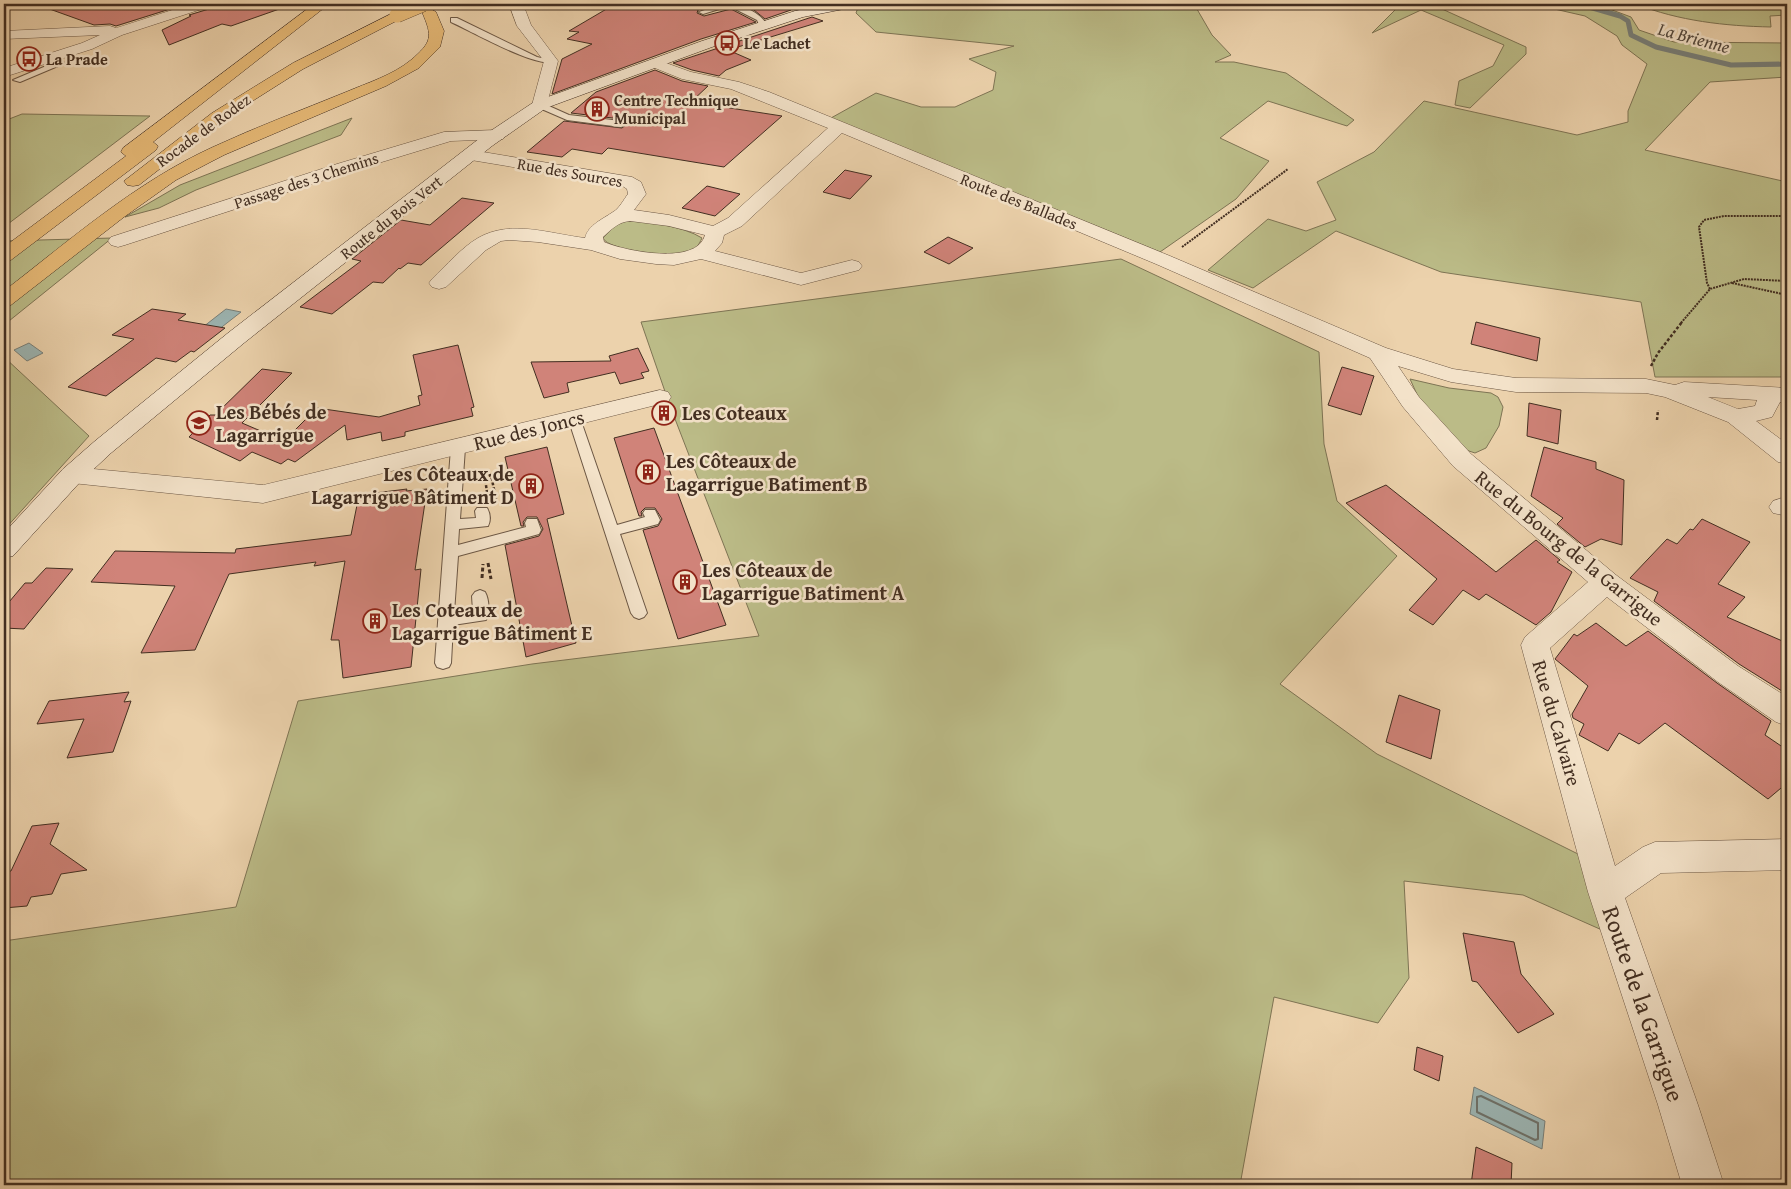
<svg xmlns="http://www.w3.org/2000/svg" width="1791" height="1189" viewBox="0 0 1791 1189" font-family="'Gentium Book Plus',serif">
<rect width="100%" height="100%" fill="#ecd2ac"/>
<filter id="stains"><feTurbulence type="fractalNoise" baseFrequency=".004" numOctaves="4"/><feColorMatrix values="0 0 0 0 .2 0 0 0 0 .09 0 0 0 0 .02 0 0 0 .5 -.17"/></filter>
<radialGradient id="worn" r=".72"><stop offset=".6" stop-color="#630" stop-opacity="0"/><stop offset="1" stop-color="#630" stop-opacity=".3"/></radialGradient>
<g fill="#bbbb87" stroke="#7e7454">
<polygon points="866,4 1194,4 1212,35 1231,55 1215,62 1234,62 1286,73 1354,120 1347,126 1268,101 1220,138 1269,161 1236,199 1160,252 831,118 876,93 921,107 955,107 993,90 996,72 969,59 1014,46 876,32 856,13 859,5"/>
<polygon points="1401,4 1439,4 1442,9 1526,47 1526,54 1470,108 1455,105 1459,81 1493,66 1504,45 1421,10 1372,33"/>
<polygon points="1500,4 1596,4 1631,17 1639,30 1674,42 1787,43 1787,77 1710,82 1645,150 1787,182 1787,377 1655,377 1641,302 1441,272 1336,231 1253,288 1208,270 1268,219 1306,231 1336,220 1317,182 1374,152 1424,101 1577,135 1628,122 1628,111 1647,64 1622,45 1617,36 1585,16 1537,5"/>
<path d="M1636,4H1787V15L1770,16L1771,27C1725,26 1679,21 1636,4Z"/>
<polygon points="22,114 150,116 4,227 4,121"/>
<polygon points="352,118 341,135 196,190 159,208 125,217 180,185"/>
<path d="M624,221C646,221 683,226 702,238C699,245 694,252 686,254C672,257 608,251 603,238L617,223Z"/>
<polygon points="112,238 4,325 4,241"/>
<polygon points="1121,259 1319,352 1324,444 1337,501 1397,556 1280,684 1377,754 1580,855 1602,930 1523,895 1404,881 1409,978 1378,1023 1274,997 1240,1185 4,1185 4,941 236,907 298,701 532,664 759,636 670,406 641,322"/>
<polygon points="4,357 89,436 4,530"/>
<polygon points="1410,379 1449,388 1491,393 1498,397 1503,407 1499,426 1486,448 1475,453 1457,447 1420,401"/>
</g>
<g fill="#9cb5b3" stroke="#787f79">
<polygon points="226,309 241,312 218,330 203,327"/>
<polygon points="29,343 43,353 27,361 14,350"/>
<polygon points="1474,1087 1545,1121 1542,1149 1470,1114"/>
</g>
<g fill="none" stroke-linecap="round" stroke-linejoin="round">
<polygon stroke="#6f726a" stroke-width="2" points="1481,1096 1538,1123 1538,1139 1535,1140 1477,1112 1477,1097"/>
<polyline stroke="#787f79" stroke-width="5" points="1579,4 1620,16 1628,21 1631,35 1656,47 1731,65 1787,64"/>
</g>
<g fill="#d08379" stroke="#422e21">
<polygon points="44,4 186,4 116,26 110,24 94,25 44,7"/>
<polygon points="212,4 285,4 285,7 231,26 222,24 169,45 162,30 191,16 189,15 209,9"/>
<polygon points="615,4 629,4 661,9 677,4 710,4 713,5 698,10 697,13 704,16 731,9 756,22 701,39 552,94 562,59 592,44 567,39 579,32 569,31"/>
<polygon points="745,4 771,4 791,10 765,19 754,10 742,5"/>
<polygon points="812,17 823,21 728,50 751,60 726,70 719,76 692,70 673,63"/>
<polygon points="655,70 682,81 708,86 691,102 782,116 724,167 608,148 602,154 572,149 562,157 527,152 564,121 622,128 627,124 621,119 571,113 596,92"/>
<polygon points="845,170 872,176 850,199 823,192"/>
<polygon points="707,186 740,194 715,216 682,208"/>
<polygon points="462,198 494,203 421,265 408,263 400,269 399,268 383,283 373,282 332,314 300,307 361,261 352,259 401,220 430,225"/>
<polygon points="948,237 973,248 949,264 924,252"/>
<polygon points="152,309 186,314 178,320 225,328 194,352 191,351 176,362 156,358 106,396 68,387 134,339 112,335"/>
<polygon points="1476,322 1540,338 1537,361 1471,344"/>
<polygon points="458,345 474,407 471,408 473,416 405,432 405,436 382,441 381,432 347,440 345,425 295,462 288,459 281,464 252,452 240,461 189,437 210,415 215,415 262,369 292,373 242,423 284,441 317,408 379,417 420,405 418,396 422,395 413,355"/>
<polygon points="638,348 649,371 641,373 644,378 620,384 615,372 567,383 569,392 544,398 531,362 611,361 609,356"/>
<polygon points="1342,367 1374,376 1361,415 1328,405"/>
<polygon points="1529,403 1561,410 1558,444 1527,436"/>
<polygon points="654,428 726,625 678,639 643,530 658,526 662,519 655,508 645,508 641,512 642,516 639,516 614,438"/>
<polygon points="547,447 564,514 547,519 576,643 526,657 505,545 539,536 543,529 537,517 527,517 523,522 524,526 521,526 505,457"/>
<polygon points="1544,447 1596,462 1596,469 1624,480 1622,545 1601,539 1585,547 1557,524 1563,518 1531,496"/>
<polygon points="1386,485 1496,572 1536,540 1560,560 1557,562 1572,572 1551,612 1536,625 1486,594 1479,600 1463,590 1433,625 1409,610 1437,579 1346,503"/>
<polygon points="407,489 406,491 427,489 415,570 421,569 411,667 343,678 339,640 331,640 345,561 314,566 316,562 229,574 195,650 141,653 175,586 91,582 115,551 235,553 236,549 351,535 359,495"/>
<polygon points="1702,519 1750,542 1718,584 1745,597 1727,617 1787,643 1787,677 1782,691 1739,664 1654,601 1658,592 1630,578 1667,539 1677,544 1690,529 1693,530"/>
<polygon points="46,568 73,569 24,629 4,628 4,608 25,583 32,583"/>
<polygon points="1596,623 1626,646 1648,631 1717,683 1771,721 1765,735 1787,750 1787,783 1768,799 1665,723 1639,744 1619,733 1608,751 1579,735 1584,724 1573,718 1572,714 1588,686 1555,659 1574,634 1577,636"/>
<polygon points="129,692 124,702 131,701 113,752 67,758 84,719 37,724 49,701"/>
<polygon points="1399,695 1440,710 1431,759 1386,742"/>
<polygon points="59,823 50,844 87,870 61,874 52,894 31,897 27,906 4,908 4,872 11,871 32,826"/>
<polygon points="1463,933 1514,942 1521,974 1554,1014 1518,1033 1477,982 1472,981"/>
<polygon points="1417,1047 1443,1056 1439,1081 1414,1070"/>
<polygon points="1476,1147 1512,1163 1511,1185 1471,1185"/>
</g>
<g fill="none" stroke-linecap="round" stroke-linejoin="round">
<g stroke="#6c5744" stroke-width="2">
<g id="lane">
<path d="M722,4C738,4 759,10 767,25L760,27L757,20L729,6L703,14L699,12Z"/>
<path d="M451,18H457L537,57L555,61C541,71 469,30 451,22Z"/>
<polygon points="58,61 65,63 20,82 13,80"/>
<polygon points="540,102 569,115 621,121 625,124 621,127 567,120 537,107 536,105"/>
<polygon points="574,414 580,418 617,525 645,517 643,513 645,510 655,510 660,520 658,524 620,534 647,613 644,617 639,619 634,617 631,613 568,418"/>
<path d="M458,444L465,448L460,519L476,518L475,511L477,508H487C490,513 491,520 488,526L459,529L458,545L526,527L525,523L527,519H537L541,530L539,534L458,556L454,613L473,611L472,596L475,592L480,590L485,592C489,599 490,613 486,620L453,625L451,663L449,667L443,669L437,667L435,663L451,448Z"/>
</g>
</g>
<g stroke="#6c5744" stroke-width="1">
<g id="street">
<polygon points="191,4 210,4 208,7 122,35 92,49 4,77 4,68 82,43 100,35 4,39 4,31 110,26 116,28"/>
<polygon points="509,4 523,4 531,25 558,61 546,108 534,108 532,105 544,61 517,26"/>
<path d="M655,59L691,72L739,82L769,92L1170,256L1386,348L1453,369L1516,378L1646,379L1675,385L1684,382L1787,388V402H1780L1772,417L1756,421L1787,444V464L1778,462L1728,422L1665,397L1646,393L1516,392L1451,382L1398,366L1419,397L1471,454L1616,575L1738,666L1787,697V726L1776,722L1718,682L1607,597L1550,648L1615,866L1643,847L1655,842L1787,839V870L1661,873L1625,898L1698,1105L1724,1185H1682L1658,1105L1588,892L1521,645L1525,637L1588,582L1453,466L1403,407L1370,358L1156,264L842,133L742,226L724,235L722,243L715,251L801,273L852,260L859,262L862,266L859,270L801,285L701,259L674,265L656,264L620,259L591,250L538,242L509,240L501,241L486,250L446,287L439,289L432,287L429,283L432,279C447,265 461,248 478,238C511,219 550,234 585,238C588,225 603,219 613,212C619,209 624,199 628,194L627,189L621,185L465,159L462,155L465,151L471,150L632,177L641,182L646,194L634,210L669,215L713,226L728,218L828,128L731,89L682,79L650,66L648,63L650,60ZM630,221L669,226L705,235C697,266 625,251 604,242L603,237C612,229 618,222 630,221ZM1708,397L1757,400L1755,406L1738,409Z"/>
<polygon points="497,130 503,131 505,135 503,139 451,141 349,172 125,245 118,247 111,245 108,241 111,237 337,164 444,132"/>
<polygon points="660,390 668,392 671,397 668,402 263,503 72,483 63,481 60,475 63,469 72,467 263,485"/>
<polygon points="1782,498 1787,498 1787,516 1773,513 1769,507 1773,501"/>
</g>
</g>
<g stroke="#422e21" stroke-width="1">
<polygon id="secondary" points="830,4 856,4 854,7 803,17 712,47 546,108 492,146 244,343 111,453 81,481 13,556 4,558 4,533 63,469 95,441 228,333 480,138 534,102 702,41 795,11"/>
</g>
<g stroke="#422e21" stroke-width="1">
<g id="highway">
<polygon points="314,4 329,4 153,142 158,146 156,150 11,260 4,262 4,247 126,156 121,152 123,148"/>
<path d="M429,8L436,12L444,31L440,47L419,68L386,86L224,155L176,180L124,217L11,305L4,307V291C70,240 136,182 213,147C256,127 302,110 346,92C367,83 393,75 411,60C432,42 433,37 422,12Z"/>
<polygon points="397,11 404,15 402,18 303,69 224,119 139,185 133,186 127,185 124,181 212,113 293,63"/>
</g>
</g>
<g stroke="#422e21" stroke-width="2" stroke-dasharray="2 1" stroke-linecap="butt">
<polyline points="1182,247 1288,169"/>
<polyline points="1732,283 1787,295"/>
<polyline points="1710,289 1707,283 1699,227 1704,220 1724,216 1787,216"/>
<polyline points="1681,323 1710,289 1744,279 1787,281"/>
</g>
<g stroke="#422e21" stroke-width="2.5" stroke-dasharray="3 2" stroke-linecap="butt">
<polyline points="1651,366 1658,353 1682,322"/>
<polyline points="1657,420 1658,410"/>
<polyline points="487,493 485,477 491,475 496,499"/>
<polyline points="501,505 510,503"/>
</g>
<g stroke="#422e21" stroke-width="3" stroke-dasharray="4 2.5" stroke-linecap="butt">
<polyline points="488,563 491,579"/>
<polyline points="482,578 483,564"/>
</g>
<use href="#lane" fill="#f3e2c9" fill-rule="evenodd"/>
<use href="#street" fill="#f3e2c9" fill-rule="evenodd"/>
<use href="#secondary" fill="#f3e2c9" fill-rule="evenodd"/>
<use href="#highway" fill="#e6b976" fill-rule="evenodd"/>
<g stroke="#422e21" stroke-width="16" stroke-linecap="butt">
<polyline id="highway-bridge" points="397,15 423,4"/>
</g>
<use href="#highway-bridge" stroke="#e6b976" stroke-width="15"/>
</g>
<defs>
<g id="bus-ring" transform="scale(1.25)"><circle r="9.5" fill="#f3e2c9" stroke="#8f2418" stroke-width="1.5"/><path d="M-5-6H5V4H4V6H2V4H-2V6H-4V4H-5ZM-3.5-4V0h7V-4ZM-3.5 1.2v1.5H-2V1.2ZM2 1.2v1.5H3.5V1.2Z" fill="#8f2418"/></g>
<g id="building-ring" transform="scale(1.25)"><circle r="9.5" fill="#f3e2c9" stroke="#8f2418" stroke-width="1.5"/><path d="M-4-6H4V6H1V3H-1V6H-4ZM-2.5-4.3h1.7v1.8h-1.7ZM.8-4.3h1.7v1.8H.8ZM-2.5-1h1.7V.8h-1.7ZM.8-1h1.7V.8H.8Z" fill="#8f2418"/></g>
<g id="school-ring" transform="scale(1.25)"><circle r="9.5" fill="#f3e2c9" stroke="#8f2418" stroke-width="1.5"/><path d="M0-5L7-2L0 1L-7-2ZM-4 1L0 2.5L4 1V4Q0 6-4 4Z" fill="#8f2418"/></g>
</defs>
<g fill-rule="evenodd">
<use href="#bus-ring" x="727" y="43"/>
<use href="#bus-ring" x="29" y="59"/>
<use href="#building-ring" x="597" y="109"/>
<use href="#building-ring" x="664" y="413"/>
<use href="#school-ring" x="199" y="423"/>
<use href="#building-ring" x="648" y="472"/>
<use href="#building-ring" x="531" y="486"/>
<use href="#building-ring" x="685" y="582"/>
<use href="#building-ring" x="375" y="621"/>
</g>
<g text-anchor="middle" stroke-width="5" stroke-linejoin="round" paint-order="stroke">
<g font-size="16" font-weight="bold" fill="#422e21" stroke="#f3e2c9" text-anchor="start">
<text x="744" y="49">Le Lachet</text>
<text x="46" y="65">La Prade</text>
<text x="614" y="106">Centre Technique<tspan x="614" dy="18">Municipal</tspan></text>
</g>
<g font-size="16" fill="#422e21" stroke="#f3e2c9">
<text transform="translate(203 130) rotate(-36)" y="6">Rocade de Rodez</text>
<text transform="translate(570 172) rotate(10)" y="6">Rue des Sources</text>
<text transform="translate(306 180) rotate(-18)" y="6">Passage des 3 Chemins</text>
<text transform="translate(1019 201) rotate(22)" y="6">Route des Ballades</text>
<text transform="translate(391 217) rotate(-38)" y="6">Route du Bois Vert</text>
</g>
<g font-size="18" font-style="italic" fill="#54493e" stroke="#f3e2c9">
<text transform="translate(1694 38) rotate(15)" y="6">La Brienne</text>
</g>
<g font-size="20" font-weight="bold" fill="#422e21" stroke="#f3e2c9" text-anchor="start">
<text x="216" y="419">Les Bébés de<tspan x="216" dy="23">Lagarrigue</tspan></text>
<text x="682" y="420">Les Coteaux</text>
<text x="666" y="468">Les Côteaux de<tspan x="666" dy="23">Lagarrigue Batiment B</tspan></text>
<text x="514" y="481" text-anchor="end">Les Côteaux de<tspan x="514" dy="23">Lagarrigue Bâtiment D</tspan></text>
<text x="702" y="577">Les Côteaux de<tspan x="702" dy="23">Lagarrigue Batiment A</tspan></text>
<text x="392" y="617">Les Coteaux de<tspan x="392" dy="23">Lagarrigue Bâtiment E</tspan></text>
</g>
<g font-size="20" fill="#422e21" stroke="#f3e2c9">
<text transform="translate(529 430) rotate(-14)" y="7">Rue des Joncs</text>
<text transform="translate(1569 548) rotate(39)" y="7">Rue du Bourg de la Garrigue</text>
<text transform="translate(1557 723) rotate(74)" y="7">Rue du Calvaire</text>
</g>
<g font-size="24" fill="#422e21" stroke="#f3e2c9">
<text transform="translate(1643 1004) rotate(71)" y="8">Route de la Garrigue</text>
</g>
</g>
<rect width="1791" height="1189" fill="none" stroke="#ecd2ac" stroke-width="20"/>
<rect x="5" y="5" width="1781" height="1179" fill="none" stroke="#422e21" stroke-width="2.5"/>
<rect x="10" y="10" width="1771" height="1169" fill="none" stroke="#422e21"/>
<rect width="100%" height="100%" filter="url(#stains)"/>
<rect width="100%" height="100%" fill="url(#worn)"/>
</svg>
